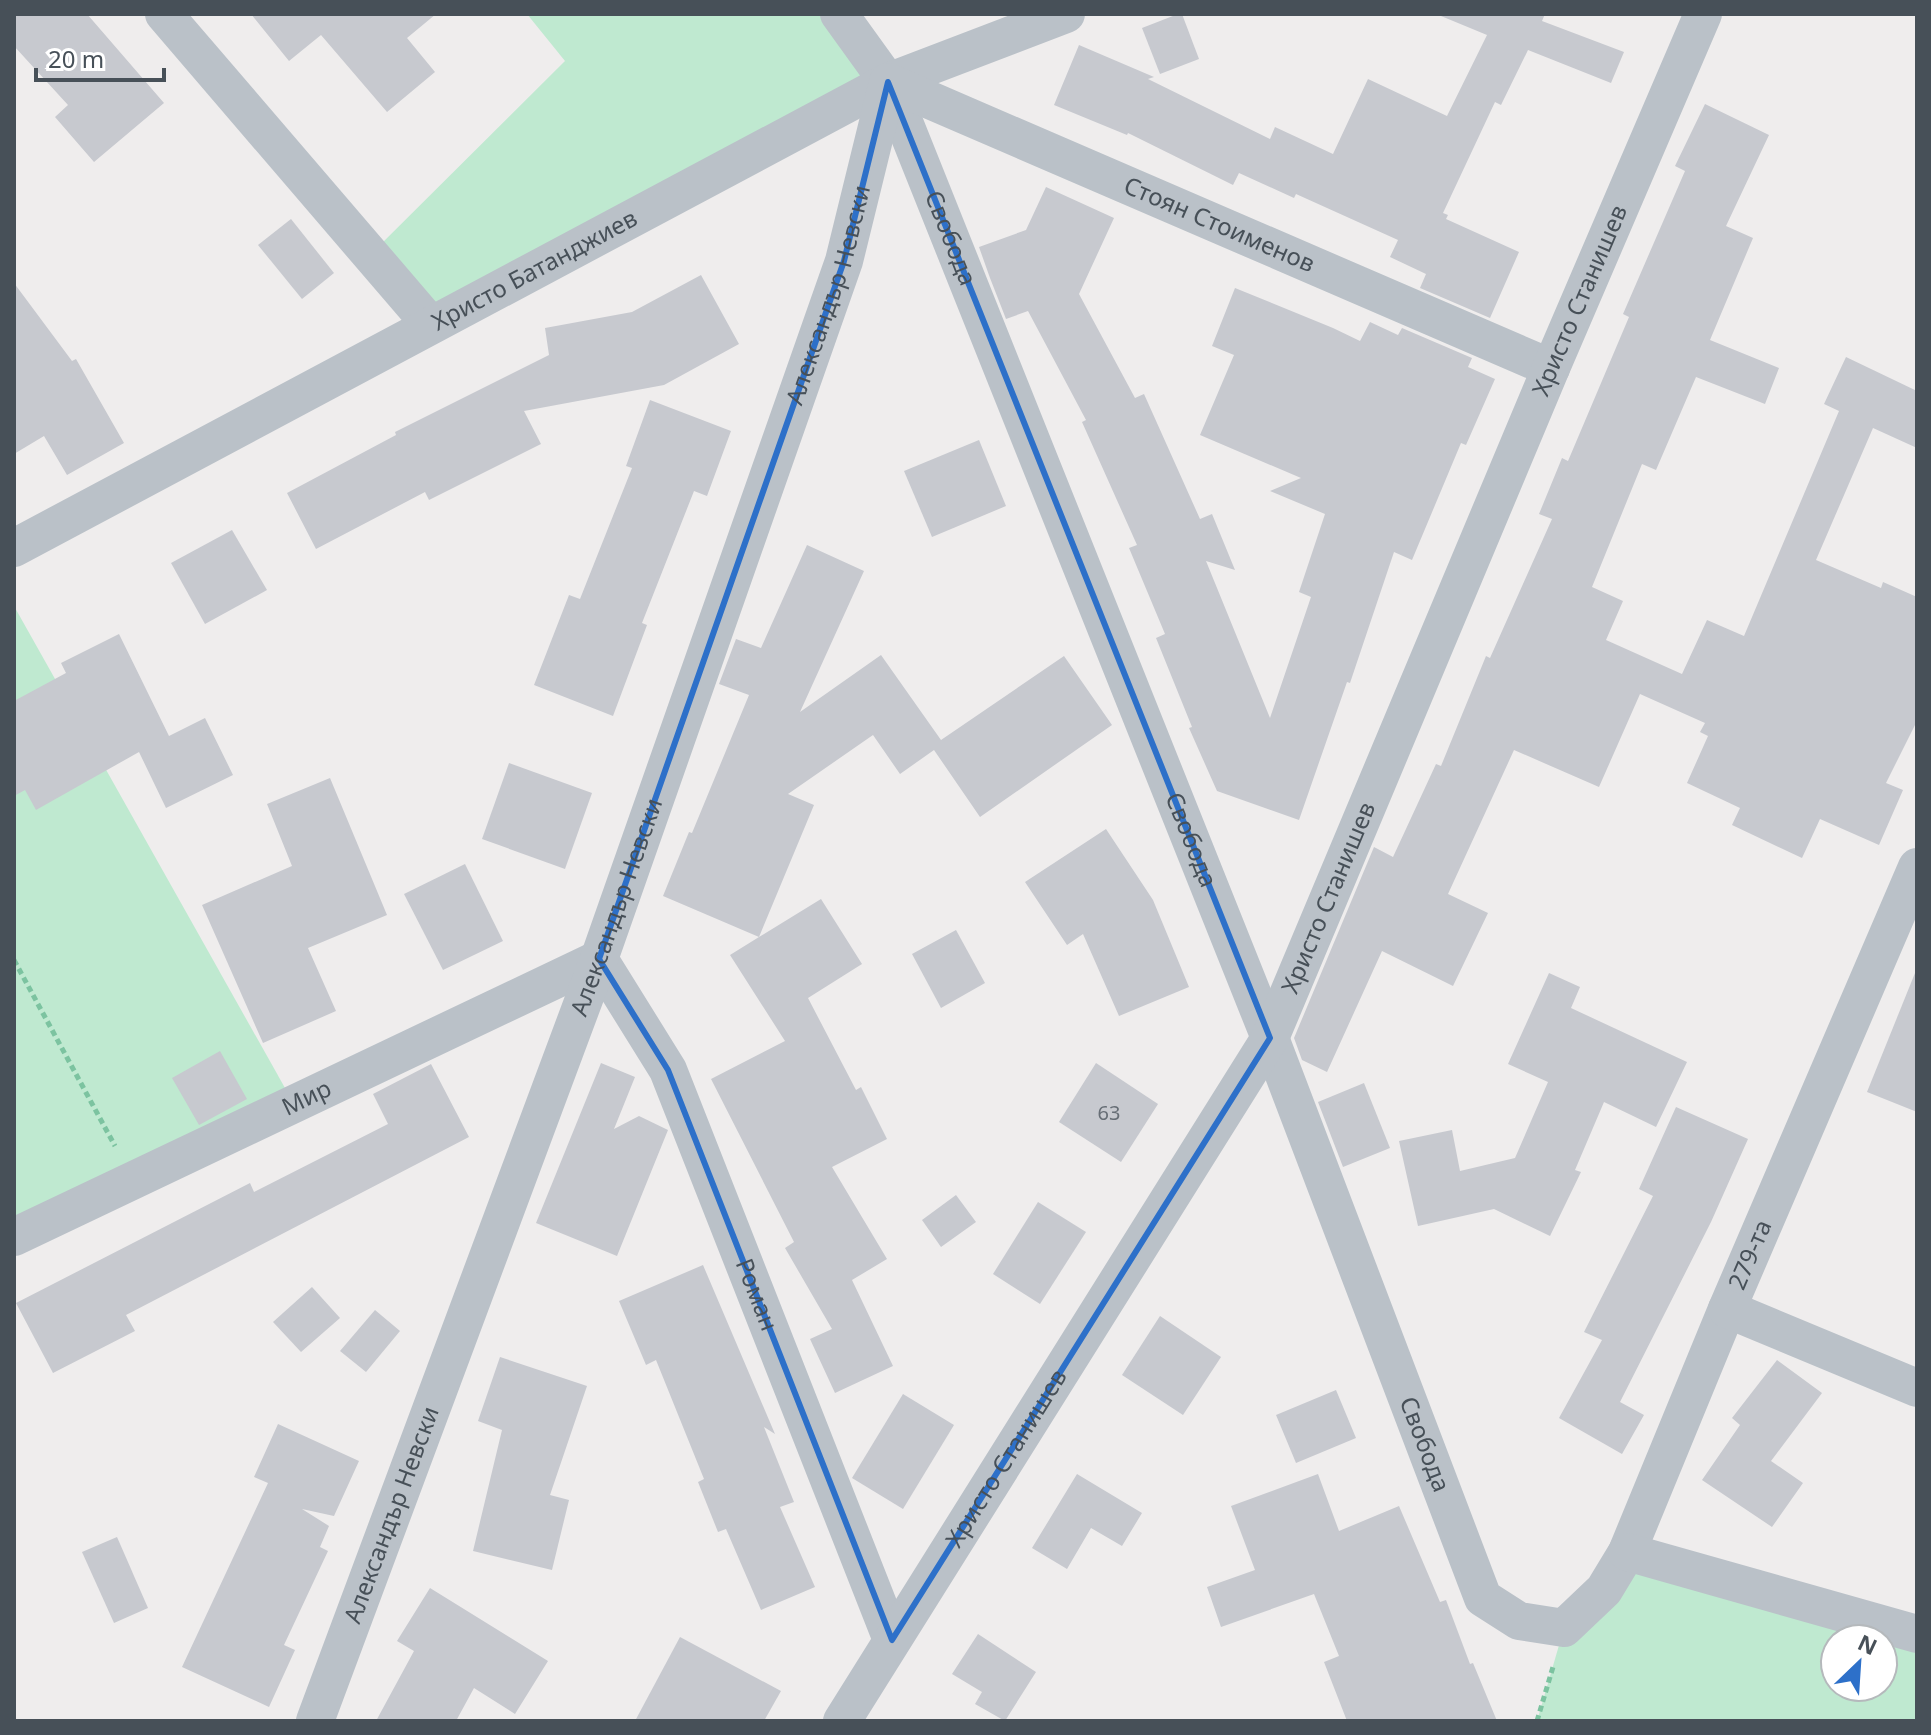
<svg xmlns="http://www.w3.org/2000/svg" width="1931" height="1735" viewBox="0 0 1931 1735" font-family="'Noto Sans',sans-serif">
<rect width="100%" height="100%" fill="#efeded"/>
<g fill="#bfe9d0" fill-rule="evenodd">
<polygon points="527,14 839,14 888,82 430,324 371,254 565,61"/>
<polygon points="14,606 294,1104 14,1237"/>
<path d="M1627,1552L1917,1634V1721H1537L1564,1628ZM1835,1639H1883V1687H1835Z"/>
</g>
<g fill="#c7c9cf">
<polygon points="14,14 87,14 164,103 94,162 55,117 68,105 14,46"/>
<polygon points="251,14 436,14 407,38 435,72 387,112 321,35 289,61"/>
<polygon points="1178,14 1182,14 1199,59 1160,74 1142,28"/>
<polygon points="1441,14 1545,14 1542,21 1624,52 1611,83 1528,50 1501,105 1495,102 1443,213 1448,215 1446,219 1519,252 1490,318 1420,288 1426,274 1390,257 1398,240 1296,194 1294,198 1239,173 1233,185 1128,133 1127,135 1054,105 1079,45 1154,77 1148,79 1270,139 1275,127 1333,154 1368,79 1447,116 1487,35 1441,16"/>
<polygon points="1705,104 1769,135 1726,226 1753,238 1710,340 1779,368 1765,404 1696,377 1656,470 1642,464 1592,587 1623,601 1606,640 1682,674 1707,620 1744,636 1839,411 1824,404 1846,357 1917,391 1917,448 1873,428 1816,560 1881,588 1883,582 1917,597 1917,721 1886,783 1903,790 1879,845 1820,819 1802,858 1732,825 1740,808 1687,783 1708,736 1700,732 1705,723 1640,694 1599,787 1514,750 1448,894 1488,913 1453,986 1382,951 1327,1072 1302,1060 1294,1038 1374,847 1393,857 1436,764 1441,766 1486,656 1490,658 1552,519 1539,514 1562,458 1568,461 1629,317 1623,314 1685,171 1675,166"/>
<polygon points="1046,187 1114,218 1079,294 1135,398 1144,394 1200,519 1212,514 1235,570 1206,561 1270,718 1311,597 1299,592 1325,514 1270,491 1301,478 1200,435 1234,355 1212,346 1235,288 1333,328 1360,341 1370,322 1398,335 1402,328 1472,358 1468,367 1495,379 1466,445 1461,443 1412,560 1394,552 1350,683 1347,682 1299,820 1217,791 1189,728 1192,727 1156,638 1165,634 1129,548 1137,545 1082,422 1086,420 1028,311 1006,319 990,278 979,247 1026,230"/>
<polygon points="291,219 334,273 302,299 258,245"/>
<polygon points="701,275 739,344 664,385 524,411 541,444 429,500 425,492 316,549 287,493 396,435 395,432 549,355 545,328 632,312"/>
<polygon points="14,283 72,361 76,359 124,443 67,475 44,436 14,454"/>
<polygon points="650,400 731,431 707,496 694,491 642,623 647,625 613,716 534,685 569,595 580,599 632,468 626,466"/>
<polygon points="979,440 1006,506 932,537 904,471"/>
<polygon points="232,530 267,590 205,624 171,563"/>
<polygon points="807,545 864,571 800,712 881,655 941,740 1064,656 1112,725 980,817 934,750 900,774 873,735 788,794 814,805 759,937 821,899 862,964 808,998 856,1090 861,1087 887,1139 832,1167 887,1259 852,1280 893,1366 835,1393 810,1339 832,1329 785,1248 794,1242 711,1079 785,1041 730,955 759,937 663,896 689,832 692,833 749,695 719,684 736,639 761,648"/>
<polygon points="119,634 169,736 205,718 233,775 166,808 139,752 36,810 25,790 14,796 14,701 66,673 61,663"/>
<polygon points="509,763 592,793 565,869 482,839"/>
<polygon points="330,778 387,915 308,948 336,1011 263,1043 202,905 292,866 267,804"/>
<polygon points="1106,829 1153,900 1189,987 1119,1016 1083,934 1067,945 1025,882"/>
<polygon points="465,864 503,941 443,970 404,894"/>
<polygon points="956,930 985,983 941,1008 912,954"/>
<polygon points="1549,973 1580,987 1571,1008 1687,1062 1656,1127 1604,1102 1575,1170 1581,1172 1550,1236 1494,1209 1418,1226 1399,1141 1452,1130 1460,1171 1515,1158 1548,1082 1508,1064"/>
<polygon points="1915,973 1917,973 1917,1112 1867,1092"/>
<polygon points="220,1051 247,1099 199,1125 172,1078"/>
<polygon points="601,1063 635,1077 614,1129 639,1116 668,1130 617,1256 536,1223"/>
<polygon points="1096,1063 1158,1104 1121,1162 1059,1122"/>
<polygon points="431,1064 469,1137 126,1315 135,1331 53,1373 16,1303 250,1183 254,1192 388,1124 373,1094"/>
<polygon points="1364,1083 1390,1148 1343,1167 1318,1102"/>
<polygon points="1676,1107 1748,1139 1711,1222 1620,1402 1644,1415 1622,1454 1559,1418 1602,1340 1584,1332 1653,1196 1639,1189"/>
<polygon points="956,1195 976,1222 941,1247 922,1220"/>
<polygon points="1038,1202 1086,1232 1040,1304 993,1274"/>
<polygon points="703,1265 775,1434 764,1427 794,1502 780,1507 815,1587 761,1610 726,1529 718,1532 698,1482 704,1479 656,1360 646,1365 619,1301"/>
<polygon points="312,1287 340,1318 301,1352 273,1322"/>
<polygon points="375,1310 400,1331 366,1372 340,1351"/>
<polygon points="1160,1316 1221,1357 1183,1415 1122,1375"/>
<polygon points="500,1357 587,1386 550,1495 569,1500 552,1570 473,1551 502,1430 478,1421"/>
<polygon points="1777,1360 1822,1393 1771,1461 1803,1483 1772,1527 1702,1480 1740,1425 1732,1418"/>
<polygon points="1336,1390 1356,1438 1296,1463 1276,1415"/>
<polygon points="903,1394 954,1425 903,1509 852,1478"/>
<polygon points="278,1424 359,1461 334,1516 302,1509 329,1526 320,1547 328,1551 284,1645 295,1650 269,1707 182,1667 268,1483 254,1477"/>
<polygon points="1077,1474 1142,1513 1122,1546 1091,1528 1067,1569 1032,1548"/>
<polygon points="1318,1474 1339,1531 1399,1506 1440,1602 1446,1600 1470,1664 1473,1663 1497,1721 1347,1721 1324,1662 1339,1656 1314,1594 1221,1627 1207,1587 1255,1570 1231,1506"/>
<polygon points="117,1537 148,1608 114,1623 82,1552"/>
<polygon points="430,1588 548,1661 515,1714 474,1688 456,1721 376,1721 414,1651 397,1641"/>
<polygon points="978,1634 1036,1672 1005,1721 975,1704 982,1692 952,1674"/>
<polygon points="680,1637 781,1691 764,1721 635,1721"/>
</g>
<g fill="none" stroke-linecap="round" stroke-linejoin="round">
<g stroke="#7cc3a0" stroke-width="5" stroke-dasharray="6 4" stroke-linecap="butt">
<polyline points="14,960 115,1146"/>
<polyline points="1537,1721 1553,1667"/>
</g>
<g stroke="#bac1c8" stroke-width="38">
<polyline points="164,14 430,324"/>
<path id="s1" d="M839,14L888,82L1270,1038L1483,1598L1519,1621L1564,1628L1604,1590L1627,1552L1727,1309L1917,867"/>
<path id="s2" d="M14,548L888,82L1066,14"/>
<path id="s3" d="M14,1237L599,959L668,1070L892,1640"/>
<polyline points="1727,1309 1917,1388"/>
<polyline points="1627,1552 1917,1634"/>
<path id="s4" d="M315,1721L599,959L844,261L888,82L1551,368"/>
<path id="s5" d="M842,1721L1270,1038L1551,368L1703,14"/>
</g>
</g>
<path fill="none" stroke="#2d70c9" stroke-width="6" stroke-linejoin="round" d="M888,82L1270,1038L892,1640L668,1070L599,959L844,261Z"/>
<g text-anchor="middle" stroke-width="7" stroke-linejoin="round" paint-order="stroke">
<g font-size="20" fill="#676e76">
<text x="1109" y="1120">63</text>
</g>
<g font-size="24" fill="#475058" stroke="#fff">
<text dy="8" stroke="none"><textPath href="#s4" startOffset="2098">Стоян Стоименов</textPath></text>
<text dy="8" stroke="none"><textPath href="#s1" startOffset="252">Свобода</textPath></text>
<text dy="8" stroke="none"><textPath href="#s2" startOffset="590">Христо Батанджиев</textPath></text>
<text dy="8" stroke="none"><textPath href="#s4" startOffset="1516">Александър Невски</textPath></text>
<text dy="8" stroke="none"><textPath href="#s5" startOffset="1606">Христо Станишев</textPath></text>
<text dy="8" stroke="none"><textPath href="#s1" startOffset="900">Свобода</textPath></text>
<text dy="8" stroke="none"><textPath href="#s5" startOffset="958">Христо Станишев</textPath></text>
<text dy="8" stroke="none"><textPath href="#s4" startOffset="868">Александър Невски</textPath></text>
<text dy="8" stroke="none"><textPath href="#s3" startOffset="324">Мир</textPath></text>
<text dy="8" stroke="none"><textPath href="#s1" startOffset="2222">279-та</textPath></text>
<text dy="8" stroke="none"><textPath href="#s3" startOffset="1020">Роман</textPath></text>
<text dy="8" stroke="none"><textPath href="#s1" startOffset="1548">Свобода</textPath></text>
<text dy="8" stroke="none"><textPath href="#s5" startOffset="310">Христо Станишев</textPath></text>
<text dy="8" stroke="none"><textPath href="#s4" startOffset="220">Александър Невски</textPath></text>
</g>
</g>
<rect width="1931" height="1735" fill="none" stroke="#475058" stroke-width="32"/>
<g transform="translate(1859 1663) rotate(25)"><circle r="38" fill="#ffffff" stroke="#b5b9bc" stroke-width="2"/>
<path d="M0-6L14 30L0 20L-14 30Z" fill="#2d70c9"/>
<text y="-12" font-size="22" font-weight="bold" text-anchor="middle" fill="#475058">N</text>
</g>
<path d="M36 68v12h128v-12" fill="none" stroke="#475058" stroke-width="4"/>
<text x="48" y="68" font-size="24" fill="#475058" stroke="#ffffff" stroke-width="6" paint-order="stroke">20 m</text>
</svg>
